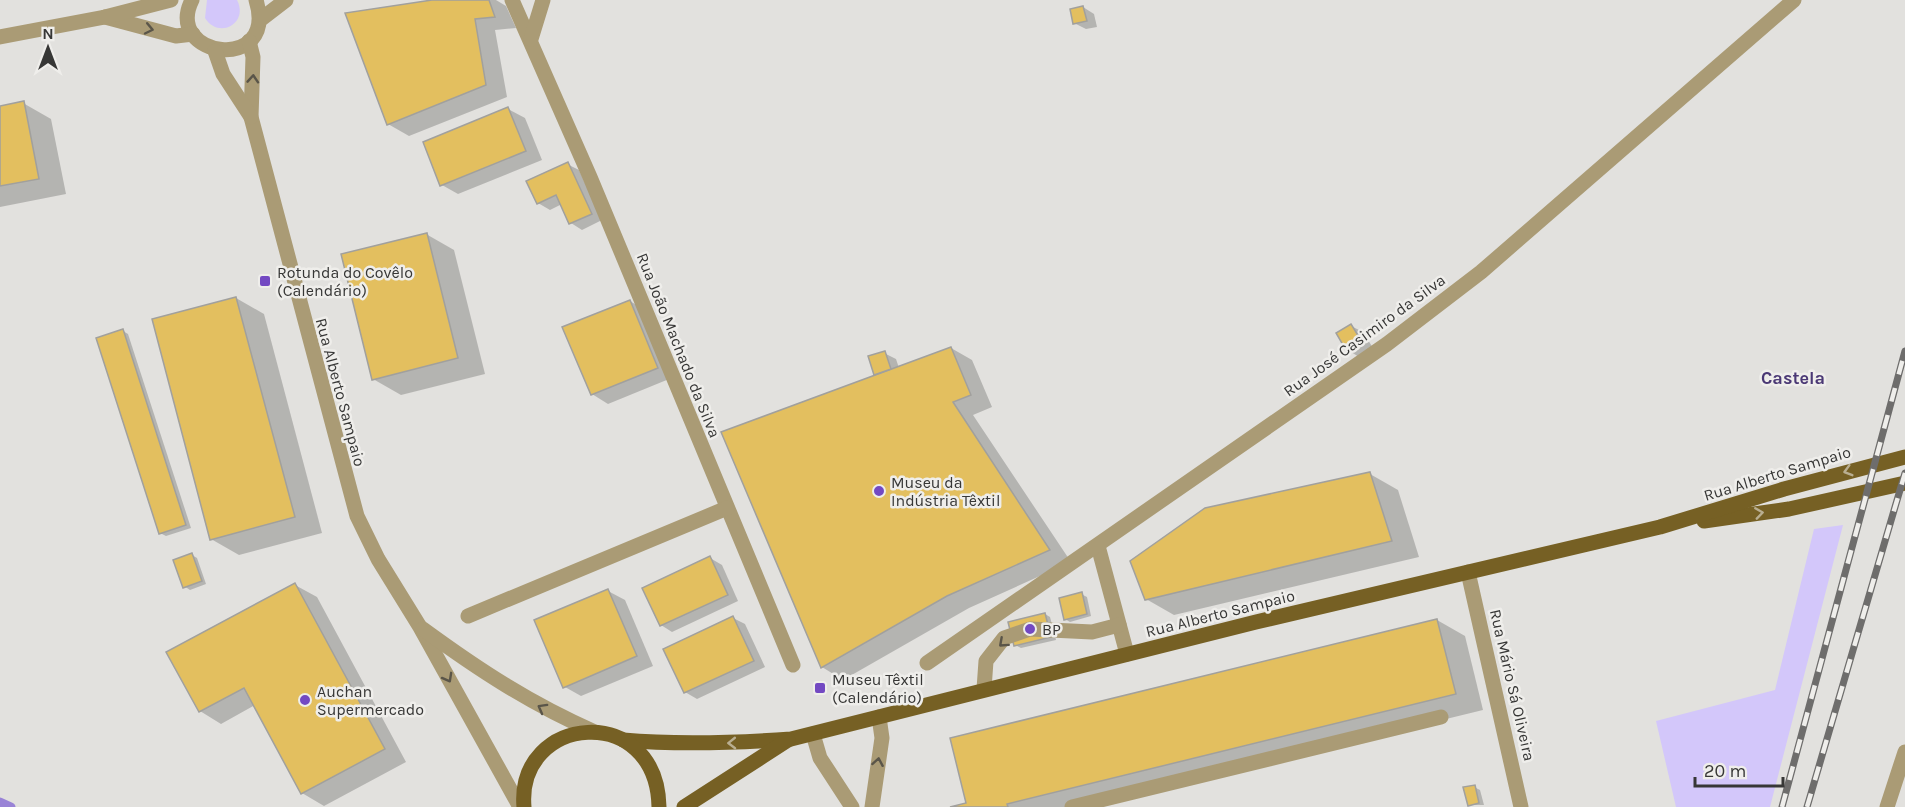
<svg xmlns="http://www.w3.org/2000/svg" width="1905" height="807" viewBox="0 0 1905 807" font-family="Karla,sans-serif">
<rect width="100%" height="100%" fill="#e2e1de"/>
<g fill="#d3c7fa">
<path d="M207,0H237C249,23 219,40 205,18Z"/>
<polygon points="1843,525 1770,807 1676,807 1656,721 1775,690 1814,529"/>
</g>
<g fill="#0003">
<polygon points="442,0 496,0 506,6 516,28 495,30 507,97 409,136 388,124"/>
<polygon points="1083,7 1094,14 1097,27 1086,29 1074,23"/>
<polygon points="23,103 51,119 66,194 0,207 0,107"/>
<polygon points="508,109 525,118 542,160 458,194 442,185"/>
<polygon points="567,164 579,170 602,220 582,230 571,223 562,204 550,210 538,203"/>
<polygon points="426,234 454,250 485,374 401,395 373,379"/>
<polygon points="236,298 264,314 322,533 239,555 211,539"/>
<polygon points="630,301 646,311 674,377 608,404 592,394"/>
<polygon points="1351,326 1363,332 1373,348 1359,357 1348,350"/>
<polygon points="123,331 128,334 191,528 166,536 160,533"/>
<polygon points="951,348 972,360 992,407 973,415 1071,562 969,608 843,680 822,667 723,433 878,375 876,374 884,353 896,359 899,368"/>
<polygon points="1370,474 1398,490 1419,557 1174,615 1146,599"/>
<polygon points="192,555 197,558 206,584 190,590 184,586"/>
<polygon points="710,558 722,565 738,601 672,632 661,625"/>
<polygon points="295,585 317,597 406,762 324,806 302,793 255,705 221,724 200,711"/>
<polygon points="608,591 625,600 653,666 581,696 565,687"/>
<polygon points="1081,594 1087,597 1091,616 1070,622 1065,619"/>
<polygon points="1045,614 1050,617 1056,640 1021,648 1015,645"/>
<polygon points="733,618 745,624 765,667 697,699 685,692"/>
<polygon points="1437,620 1465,636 1483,710 1086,807 957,807"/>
<polygon points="1474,787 1480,790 1484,805 1469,805"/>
</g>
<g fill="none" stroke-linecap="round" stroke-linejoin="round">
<polyline stroke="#9983d6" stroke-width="9" points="0,802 11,807"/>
</g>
<g fill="#e3bf5f" stroke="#a1a09d" stroke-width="1.5">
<polygon points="432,0 489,0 495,17 475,19 486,85 387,125 345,13"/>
<polygon points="1083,6 1087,21 1073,24 1070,9"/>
<polygon points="24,101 39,179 0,186 0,106"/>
<polygon points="508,107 526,151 440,186 423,142"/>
<polygon points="568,162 592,214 569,224 556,195 537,204 526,181"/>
<polygon points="427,233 458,358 372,380 341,254"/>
<polygon points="236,297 295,517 210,540 152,319"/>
<polygon points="630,300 658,368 591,395 562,327"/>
<polygon points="1351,324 1362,342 1347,352 1336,333"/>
<polygon points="123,329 186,525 159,534 96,338"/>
<polygon points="951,347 971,395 953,402 1050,550 947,596 821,668 721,432"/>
<polygon points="885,351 891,369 874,375 868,356"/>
<polygon points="1370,472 1392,541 1145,600 1130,561 1205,508"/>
<polygon points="192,553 202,581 183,588 173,560"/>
<polygon points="710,556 728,595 660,626 642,588"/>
<polygon points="295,583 385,749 301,794 244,688 199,712 166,652"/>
<polygon points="608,589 637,656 563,688 534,620"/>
<polygon points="1082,592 1087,614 1064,620 1059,598"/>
<polygon points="1045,613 1051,637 1014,646 1008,622"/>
<polygon points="733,616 754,661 684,693 663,649"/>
<polygon points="1437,619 1456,694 1007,804 1008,807 950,807 966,803 950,738"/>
<polygon points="1475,785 1479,803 1468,806 1463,787"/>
</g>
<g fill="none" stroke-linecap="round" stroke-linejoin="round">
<g stroke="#aa9b75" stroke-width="15">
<path d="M192,0C163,58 279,74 256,0"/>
<polyline points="512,0 590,177 793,665"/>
<polyline points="105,17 176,36 193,34"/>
<polyline points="260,20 286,0"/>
<polyline points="0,37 105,17 171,0"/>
<polyline points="531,39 543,0"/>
<polyline points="249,41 253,57 251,117 357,516 378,559 420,627 520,807"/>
<polyline points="215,51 223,74 251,117"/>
<polyline points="1098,546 1127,654"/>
<polyline points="1468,572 1521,807"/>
<polyline points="468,616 727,508"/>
<path d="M423,629C479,670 531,704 595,732"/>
<polyline points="927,663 1387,344 1481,272 1794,0"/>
<polyline points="984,689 986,661 1004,638 1030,629 1092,632 1119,625"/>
<polyline points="813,734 820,758 852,807"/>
<polyline points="872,807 882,738 879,717"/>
<polyline points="1072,807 1441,717"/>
<polyline points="1887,807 1905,752"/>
</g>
<g stroke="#766024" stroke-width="15">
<polyline points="1704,521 1789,509 1905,483"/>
<path d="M623,740C679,745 735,743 791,739L1256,622L1660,527L1784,489L1905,457"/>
<path d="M524,807C516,714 657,701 659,807"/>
<polyline points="684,807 788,740"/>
</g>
<g stroke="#6e6d6c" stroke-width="7">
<g id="rail">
<polyline points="1782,807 1905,351"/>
<polyline points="1807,807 1905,473"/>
</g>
</g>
<use href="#rail" stroke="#efeeeb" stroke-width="4.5" stroke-dasharray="14" stroke-linecap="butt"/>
</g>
<defs><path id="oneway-chevron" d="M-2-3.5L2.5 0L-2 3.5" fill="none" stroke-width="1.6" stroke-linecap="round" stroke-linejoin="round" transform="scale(1.5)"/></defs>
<g stroke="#5a5549">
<use href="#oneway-chevron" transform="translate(149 29) rotate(12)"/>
<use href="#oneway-chevron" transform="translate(253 79) rotate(-86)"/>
<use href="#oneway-chevron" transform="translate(1003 643) rotate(138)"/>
<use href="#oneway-chevron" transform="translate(448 678) rotate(61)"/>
<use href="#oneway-chevron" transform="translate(542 708) rotate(-151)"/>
<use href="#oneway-chevron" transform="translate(878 762) rotate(-80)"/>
</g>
<g stroke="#b9ae91">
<use href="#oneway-chevron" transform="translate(1848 471) rotate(164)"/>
<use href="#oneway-chevron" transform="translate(1759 513) rotate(-8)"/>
<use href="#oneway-chevron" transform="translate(732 743) rotate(179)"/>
</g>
<g fill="#7349c2" stroke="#efeeeb" stroke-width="2">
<rect x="259" y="275" width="12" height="12" rx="3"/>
<circle cx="879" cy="491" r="6"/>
<circle cx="1030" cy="629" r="6"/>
<rect x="814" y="682" width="12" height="12" rx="3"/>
<circle cx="305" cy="700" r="6"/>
</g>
<g text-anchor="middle" stroke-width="5" stroke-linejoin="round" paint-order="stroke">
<g font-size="16" fill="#373736" stroke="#efeeeb" text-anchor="start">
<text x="277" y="278">Rotunda do Covêlo<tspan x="277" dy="18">(Calendário)</tspan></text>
<text x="891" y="488">Museu da<tspan x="891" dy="18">Indústria Têxtil</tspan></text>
<text x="1042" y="635">BP</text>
<text x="832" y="685">Museu Têxtil<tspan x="832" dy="18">(Calendário)</tspan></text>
<text x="317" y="697">Auchan<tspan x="317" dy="18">Supermercado</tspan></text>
</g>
<g font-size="16" fill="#373736" stroke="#efeeeb">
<text transform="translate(1364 335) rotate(-36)" y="6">Rua José Casimiro da Silva</text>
<text transform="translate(679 345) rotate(68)" y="6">Rua João Machado da Silva</text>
<text transform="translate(341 392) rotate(75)" y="6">Rua Alberto Sampaio</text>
<text transform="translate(1777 473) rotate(-17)" y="6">Rua Alberto Sampaio</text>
<text transform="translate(1220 613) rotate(-14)" y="6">Rua Alberto Sampaio</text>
<text transform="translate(1513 685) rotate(77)" y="6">Rua Mário Sá Oliveira</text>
</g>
<g font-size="18" font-weight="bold" fill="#4b3975" stroke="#efeeeb">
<text x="1793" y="384">Castela</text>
</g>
</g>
<g transform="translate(48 48)" stroke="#efeeeb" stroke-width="4.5" paint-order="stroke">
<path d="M0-4.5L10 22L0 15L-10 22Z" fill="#373736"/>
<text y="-9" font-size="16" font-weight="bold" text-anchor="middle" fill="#373736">N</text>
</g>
<path d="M1695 777v9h88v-9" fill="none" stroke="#373736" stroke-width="3"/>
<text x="1704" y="777" font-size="18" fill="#373736" stroke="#efeeeb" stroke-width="4.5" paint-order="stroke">20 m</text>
</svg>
